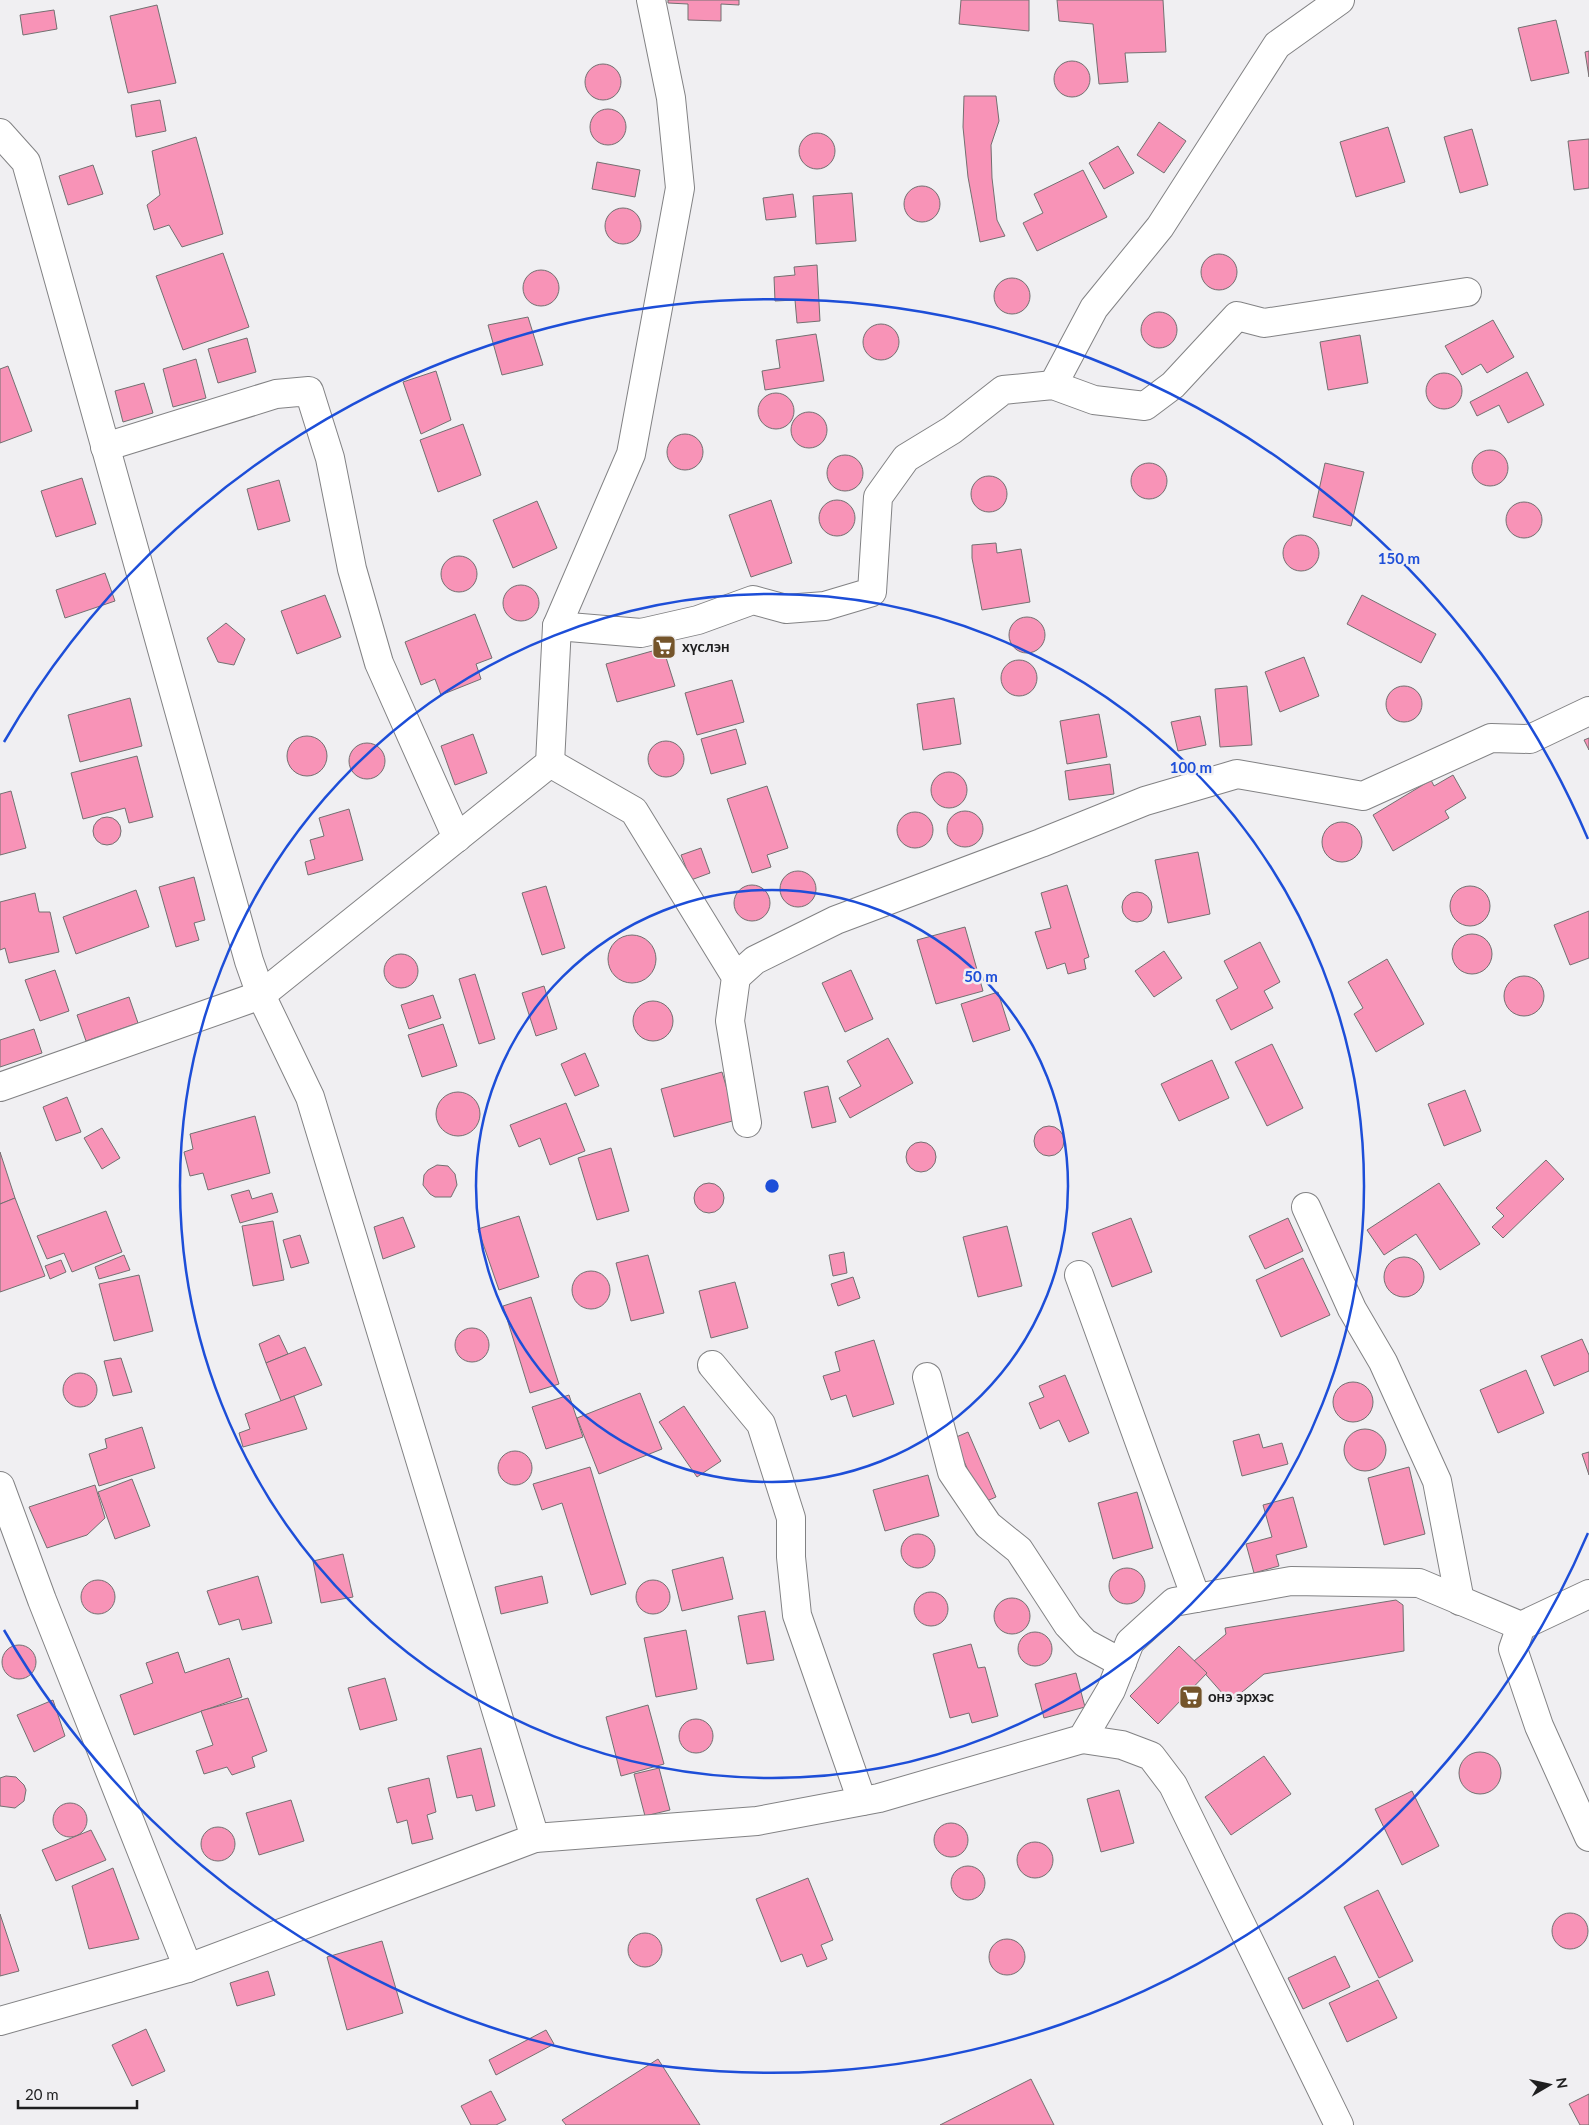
<svg xmlns="http://www.w3.org/2000/svg" width="1589" height="2125" viewBox="0 0 1589 2125" font-family="Lato,sans-serif">
<rect width="100%" height="100%" fill="#f0eff2"/>
<g fill="#f893b7" stroke="#737071">
<polygon points="668,0 739,0 739,5 721,4 721,21 688,20 688,4 668,3"/>
<polygon points="961,0 1029,0 1029,31 959,24"/>
<polygon points="1057,0 1163,0 1166,52 1125,53 1128,82 1099,84 1093,24 1059,21"/>
<polygon points="157,5 176,83 128,93 110,16"/>
<polygon points="54,10 57,29 23,35 20,15"/>
<polygon points="1556,20 1569,73 1531,81 1518,28"/>
<polygon points="1589,51 1589,77 1585,52"/>
<circle cx="1072" cy="79" r="18"/>
<circle cx="603" cy="82" r="18"/>
<polygon points="964,96 996,96 999,121 991,145 992,178 997,220 1005,236 980,242 968,177 963,127"/>
<polygon points="160,100 166,131 136,137 131,105"/>
<circle cx="608" cy="127" r="18"/>
<polygon points="1159,122 1186,141 1164,173 1137,155"/>
<polygon points="1388,127 1405,182 1356,197 1340,142"/>
<polygon points="1472,129 1488,185 1460,193 1444,137"/>
<circle cx="817" cy="151" r="18"/>
<polygon points="196,137 223,234 182,247 169,225 154,230 147,205 160,195 152,151"/>
<polygon points="1589,139 1589,188 1574,190 1568,141"/>
<polygon points="1118,146 1134,173 1104,189 1089,163"/>
<polygon points="597,162 640,170 635,197 592,189"/>
<polygon points="93,165 103,194 68,205 59,176"/>
<polygon points="1083,170 1107,217 1037,251 1023,223 1043,213 1034,194"/>
<circle cx="922" cy="204" r="18"/>
<polygon points="852,193 856,241 816,244 813,196"/>
<polygon points="793,194 796,217 766,220 763,198"/>
<circle cx="623" cy="226" r="18"/>
<polygon points="223,253 249,327 183,350 156,276"/>
<circle cx="1219" cy="272" r="18"/>
<polygon points="817,265 820,321 797,323 795,300 775,301 774,277 795,275 794,267"/>
<circle cx="541" cy="288" r="18"/>
<circle cx="1012" cy="296" r="18"/>
<circle cx="1159" cy="330" r="18"/>
<polygon points="528,317 543,365 502,375 488,325"/>
<polygon points="1493,320 1514,357 1487,373 1481,364 1462,375 1445,346"/>
<circle cx="881" cy="342" r="18"/>
<polygon points="816,334 824,381 765,390 762,371 780,368 776,340"/>
<polygon points="1360,335 1368,383 1328,390 1320,342"/>
<polygon points="247,338 256,372 218,383 208,349"/>
<polygon points="196,359 206,398 173,407 163,369"/>
<polygon points="8,366 32,431 0,443 0,369"/>
<polygon points="436,371 451,420 421,434 403,382"/>
<polygon points="1527,372 1544,405 1508,423 1499,405 1477,416 1470,402"/>
<circle cx="1444" cy="391" r="18"/>
<polygon points="144,383 153,413 123,422 115,391"/>
<circle cx="776" cy="411" r="18"/>
<circle cx="809" cy="430" r="18"/>
<polygon points="463,424 481,475 438,492 420,440"/>
<circle cx="685" cy="452" r="18"/>
<circle cx="1490" cy="468" r="18"/>
<circle cx="845" cy="473" r="18"/>
<polygon points="1325,463 1364,472 1351,526 1313,517"/>
<circle cx="1149" cy="481" r="18"/>
<circle cx="989" cy="494" r="18"/>
<polygon points="82,478 96,524 56,537 41,491"/>
<polygon points="279,480 290,521 258,530 247,489"/>
<circle cx="837" cy="518" r="18"/>
<polygon points="771,500 792,563 751,577 729,515"/>
<polygon points="537,501 557,548 513,568 493,520"/>
<circle cx="1524" cy="520" r="18"/>
<circle cx="1301" cy="553" r="18"/>
<polygon points="996,543 997,553 1021,549 1030,602 982,610 972,558 972,545"/>
<circle cx="459" cy="574" r="18"/>
<polygon points="105,573 115,601 65,618 56,590"/>
<circle cx="521" cy="603" r="18"/>
<polygon points="325,595 341,637 297,654 281,611"/>
<polygon points="1362,595 1436,634 1421,663 1347,624"/>
<polygon points="475,614 492,658 476,664 481,679 441,695 435,679 421,685 405,642"/>
<circle cx="1027" cy="635" r="18"/>
<polygon points="226,623 245,639 234,665 218,662 207,638"/>
<polygon points="663,648 675,686 617,702 606,664"/>
<polygon points="1304,657 1319,696 1280,712 1265,672"/>
<circle cx="1019" cy="678" r="18"/>
<polygon points="732,680 744,722 697,735 685,693"/>
<circle cx="1404" cy="704" r="18"/>
<polygon points="1247,686 1252,745 1220,747 1215,689"/>
<polygon points="130,698 142,746 80,762 68,715"/>
<polygon points="954,698 961,744 923,750 917,704"/>
<polygon points="1099,714 1107,757 1067,764 1060,721"/>
<polygon points="1200,716 1206,745 1178,751 1171,722"/>
<polygon points="736,729 746,764 711,774 701,739"/>
<polygon points="473,734 487,773 455,785 441,746"/>
<circle cx="307" cy="756" r="20"/>
<polygon points="1589,738 1589,750 1584,740"/>
<circle cx="666" cy="759" r="18"/>
<circle cx="367" cy="761" r="18"/>
<polygon points="137,756 153,817 129,823 125,808 83,819 71,773"/>
<polygon points="1110,764 1114,794 1069,800 1065,771"/>
<circle cx="949" cy="790" r="18"/>
<polygon points="1453,775 1466,798 1445,811 1449,818 1393,851 1373,815 1431,780 1434,786"/>
<polygon points="767,786 788,848 767,855 771,867 752,873 727,799"/>
<polygon points="11,791 26,848 0,855 0,794"/>
<polygon points="349,809 363,860 308,875 305,862 315,859 310,840 324,836 319,818"/>
<circle cx="965" cy="829" r="18"/>
<circle cx="915" cy="830" r="18"/>
<circle cx="107" cy="831" r="14"/>
<circle cx="1342" cy="842" r="20"/>
<polygon points="701,848 710,873 691,880 681,855"/>
<polygon points="1198,852 1210,914 1168,923 1155,860"/>
<circle cx="798" cy="889" r="18"/>
<polygon points="194,877 205,920 194,923 199,940 176,947 159,887"/>
<circle cx="752" cy="903" r="18"/>
<polygon points="1067,885 1089,957 1084,959 1086,969 1068,974 1065,963 1047,969 1035,932 1051,928 1041,893"/>
<polygon points="546,886 565,948 542,955 522,893"/>
<circle cx="1470" cy="906" r="20"/>
<polygon points="136,890 149,927 76,954 63,917"/>
<circle cx="1137" cy="907" r="15"/>
<polygon points="35,893 39,912 50,912 59,952 9,963 5,948 0,950 0,902"/>
<polygon points="1589,911 1589,958 1570,965 1554,925"/>
<polygon points="965,927 983,991 936,1004 917,940"/>
<circle cx="1472" cy="954" r="20"/>
<circle cx="632" cy="959" r="24"/>
<polygon points="1260,942 1280,982 1264,991 1273,1008 1231,1030 1216,1000 1238,988 1224,961"/>
<polygon points="1164,951 1182,978 1154,997 1135,971"/>
<circle cx="401" cy="971" r="17"/>
<polygon points="1387,959 1424,1024 1376,1052 1354,1014 1363,1008 1348,982"/>
<polygon points="55,970 69,1011 40,1021 25,980"/>
<polygon points="851,970 873,1019 845,1032 822,983"/>
<polygon points="475,974 495,1039 479,1044 459,979"/>
<circle cx="1524" cy="996" r="20"/>
<polygon points="544,986 557,1029 536,1036 522,993"/>
<polygon points="998,992 1010,1030 973,1042 961,1004"/>
<polygon points="433,995 441,1018 409,1029 401,1005"/>
<polygon points="129,997 138,1023 86,1041 77,1015"/>
<circle cx="653" cy="1021" r="20"/>
<polygon points="443,1024 457,1066 422,1077 408,1035"/>
<polygon points="34,1029 42,1053 0,1067 0,1040"/>
<polygon points="888,1038 913,1083 850,1118 839,1098 861,1086 847,1061"/>
<polygon points="1272,1044 1303,1108 1267,1126 1235,1062"/>
<polygon points="585,1053 599,1086 575,1096 561,1064"/>
<polygon points="1212,1060 1229,1098 1179,1121 1161,1084"/>
<polygon points="722,1072 736,1120 674,1137 661,1089"/>
<polygon points="828,1086 836,1122 812,1128 804,1092"/>
<polygon points="1465,1090 1481,1131 1444,1146 1428,1104"/>
<circle cx="458" cy="1114" r="22"/>
<polygon points="67,1097 81,1132 56,1141 43,1107"/>
<polygon points="566,1103 585,1151 550,1165 540,1138 519,1147 510,1125"/>
<polygon points="255,1116 270,1173 208,1190 203,1173 190,1176 184,1152 193,1149 190,1134"/>
<circle cx="1049" cy="1141" r="15"/>
<polygon points="102,1128 120,1158 102,1169 84,1138"/>
<circle cx="921" cy="1157" r="15"/>
<polygon points="611,1148 629,1211 597,1220 578,1158"/>
<polygon points="0,1152 15,1198 0,1204"/>
<polygon points="1546,1160 1564,1179 1503,1238 1492,1227 1504,1216 1496,1208"/>
<polygon points="437,1165 448,1166 455,1174 457,1185 451,1197 435,1197 430,1194 423,1185 424,1175 428,1170"/>
<circle cx="709" cy="1198" r="15"/>
<polygon points="1439,1183 1480,1244 1440,1270 1416,1234 1384,1255 1367,1230"/>
<polygon points="249,1190 252,1199 272,1193 278,1212 240,1223 231,1195"/>
<polygon points="15,1198 45,1276 0,1292 0,1204"/>
<polygon points="106,1211 122,1252 72,1272 64,1253 47,1259 37,1236"/>
<polygon points="519,1216 539,1277 499,1290 478,1229"/>
<polygon points="403,1217 415,1247 383,1259 374,1227"/>
<polygon points="1131,1218 1152,1272 1112,1287 1092,1233"/>
<polygon points="1288,1218 1303,1251 1265,1269 1249,1236"/>
<polygon points="273,1221 284,1280 253,1286 242,1226"/>
<polygon points="1007,1226 1022,1286 978,1297 963,1237"/>
<polygon points="300,1235 309,1263 291,1268 283,1240"/>
<polygon points="844,1252 847,1273 833,1276 829,1255"/>
<polygon points="124,1255 130,1270 99,1279 95,1267"/>
<polygon points="648,1255 664,1313 631,1321 616,1263"/>
<circle cx="1404" cy="1277" r="20"/>
<polygon points="1303,1258 1330,1315 1281,1337 1256,1280"/>
<polygon points="61,1260 66,1272 50,1279 45,1266"/>
<circle cx="591" cy="1290" r="19"/>
<polygon points="139,1275 153,1331 114,1341 99,1284"/>
<polygon points="853,1277 860,1298 838,1306 831,1284"/>
<polygon points="735,1282 748,1328 711,1338 699,1291"/>
<polygon points="531,1297 559,1384 530,1393 503,1306"/>
<circle cx="472" cy="1345" r="17"/>
<polygon points="279,1335 288,1354 266,1363 259,1344"/>
<polygon points="1582,1339 1589,1355 1589,1371 1554,1386 1541,1356"/>
<polygon points="874,1340 894,1404 853,1417 846,1395 831,1400 823,1376 840,1371 835,1352"/>
<polygon points="305,1347 322,1385 281,1401 266,1363"/>
<polygon points="121,1358 132,1392 113,1396 104,1361"/>
<polygon points="1526,1370 1544,1413 1498,1433 1480,1390"/>
<circle cx="80" cy="1390" r="17"/>
<polygon points="1065,1375 1089,1433 1069,1442 1059,1420 1040,1429 1029,1403 1044,1397 1039,1386"/>
<circle cx="1353" cy="1402" r="20"/>
<polygon points="640,1393 662,1449 599,1474 577,1418"/>
<polygon points="569,1395 583,1437 546,1449 532,1407"/>
<polygon points="294,1396 307,1429 243,1447 239,1433 250,1429 245,1414"/>
<polygon points="684,1406 721,1461 697,1477 659,1422"/>
<polygon points="142,1427 155,1468 99,1486 89,1454 107,1448 105,1439"/>
<circle cx="1365" cy="1450" r="21"/>
<polygon points="968,1432 996,1497 982,1503 954,1438"/>
<polygon points="1259,1434 1263,1448 1282,1443 1288,1464 1242,1476 1233,1441"/>
<circle cx="515" cy="1468" r="17"/>
<polygon points="1589,1452 1589,1475 1582,1454"/>
<polygon points="590,1467 626,1584 591,1595 562,1503 542,1510 533,1484"/>
<polygon points="1409,1467 1425,1534 1384,1545 1368,1478"/>
<polygon points="928,1475 939,1516 885,1531 873,1490"/>
<polygon points="132,1479 150,1526 115,1539 98,1492"/>
<polygon points="95,1485 105,1518 87,1535 47,1548 29,1507"/>
<polygon points="1137,1492 1153,1548 1113,1559 1098,1503"/>
<polygon points="1293,1497 1307,1547 1276,1555 1279,1566 1254,1573 1246,1544 1272,1537 1263,1505"/>
<circle cx="918" cy="1551" r="17"/>
<polygon points="343,1554 353,1597 321,1603 313,1561"/>
<polygon points="723,1557 733,1599 682,1611 672,1570"/>
<circle cx="1127" cy="1586" r="18"/>
<polygon points="258,1576 272,1623 242,1630 239,1619 219,1625 207,1591"/>
<polygon points="542,1576 548,1603 501,1614 495,1587"/>
<circle cx="653" cy="1597" r="17"/>
<circle cx="98" cy="1597" r="17"/>
<circle cx="931" cy="1609" r="17"/>
<circle cx="1012" cy="1616" r="18"/>
<polygon points="1396,1600 1403,1605 1404,1651 1264,1674 1230,1702 1194,1661 1226,1634 1225,1628"/>
<polygon points="765,1611 774,1660 747,1664 738,1616"/>
<polygon points="686,1630 697,1689 656,1697 644,1638"/>
<circle cx="1035" cy="1649" r="17"/>
<polygon points="971,1644 978,1668 985,1667 998,1716 972,1723 969,1713 950,1718 933,1654"/>
<circle cx="19" cy="1662" r="17"/>
<polygon points="1179,1646 1207,1673 1158,1724 1130,1696"/>
<polygon points="178,1652 185,1673 229,1658 242,1697 134,1735 120,1695 153,1683 146,1663"/>
<polygon points="1076,1673 1085,1707 1044,1718 1035,1684"/>
<polygon points="385,1678 397,1720 360,1730 348,1688"/>
<polygon points="248,1698 267,1751 252,1757 255,1767 232,1775 227,1767 204,1774 196,1751 213,1745 201,1711"/>
<polygon points="53,1700 65,1736 34,1752 17,1715"/>
<polygon points="648,1705 664,1764 621,1776 606,1717"/>
<circle cx="696" cy="1736" r="17"/>
<polygon points="481,1748 495,1806 476,1811 472,1795 457,1798 447,1756"/>
<circle cx="1480" cy="1773" r="21"/>
<polygon points="1264,1756 1291,1794 1231,1835 1205,1797"/>
<polygon points="659,1768 670,1810 645,1816 634,1774"/>
<polygon points="6,1776 16,1777 24,1785 26,1790 24,1801 15,1808 0,1806 0,1778"/>
<polygon points="429,1778 436,1812 427,1815 433,1839 412,1844 407,1820 397,1823 388,1788"/>
<polygon points="1119,1790 1134,1843 1101,1852 1087,1799"/>
<polygon points="1412,1791 1439,1846 1402,1865 1375,1809"/>
<polygon points="291,1800 304,1841 259,1855 246,1813"/>
<circle cx="70" cy="1820" r="17"/>
<circle cx="951" cy="1840" r="17"/>
<circle cx="218" cy="1844" r="17"/>
<polygon points="91,1830 106,1860 56,1881 42,1850"/>
<circle cx="1035" cy="1860" r="18"/>
<circle cx="968" cy="1883" r="17"/>
<polygon points="113,1868 139,1939 89,1949 72,1886"/>
<polygon points="808,1878 833,1940 821,1945 827,1959 807,1967 802,1954 781,1962 756,1899"/>
<polygon points="1378,1890 1413,1961 1379,1978 1344,1907"/>
<circle cx="1570" cy="1931" r="18"/>
<polygon points="0,1914 19,1971 0,1976"/>
<circle cx="645" cy="1950" r="17"/>
<circle cx="1007" cy="1957" r="18"/>
<polygon points="382,1941 403,2013 347,2030 327,1957"/>
<polygon points="1335,1956 1350,1987 1303,2009 1288,1978"/>
<polygon points="268,1971 275,1995 237,2006 230,1983"/>
<polygon points="1378,1980 1397,2018 1347,2042 1329,2003"/>
<polygon points="146,2029 165,2071 132,2086 112,2045"/>
<polygon points="546,2030 554,2044 496,2075 489,2060"/>
<polygon points="658,2059 700,2125 566,2125 562,2120"/>
<polygon points="1031,2079 1054,2125 940,2125"/>
<polygon points="491,2091 506,2120 496,2125 471,2125 461,2106"/>
<polygon points="1589,2094 1589,2125 1580,2125 1569,2104"/>
</g>
<g fill="none" stroke-linecap="round" stroke-linejoin="round">
<g stroke="#828284" stroke-width="30">
<g id="minor">
<polyline points="0,133 26,162 249,961 261,995 310,1097 535,1838 188,1968 0,2021"/>
<polyline points="1053,385 1094,308 1160,227 1277,45 1340,0"/>
<polyline points="105,447 276,394 309,391 330,458 352,569 379,663 457,838"/>
<polyline points="557,626 641,633 698,620 753,600 786,609 825,606 872,592 878,497 906,458 952,430 1003,390 1053,385 1094,400 1145,406 1173,385 1237,316 1264,323 1467,292"/>
<polyline points="550,763 634,811 736,977 730,1021 747,1123"/>
<polyline points="736,977 755,960 836,920 1041,843 1145,801 1237,774 1363,796 1491,738 1530,739 1589,711"/>
<polyline points="0,1087 261,995 550,763 557,626 631,454 680,188 671,98 651,0"/>
<polyline points="1306,1207 1352,1309 1383,1362 1437,1481 1460,1601"/>
<polyline points="1079,1275 1196,1598"/>
<polyline points="712,1365 761,1424 791,1518 791,1557 797,1615 862,1801"/>
<polyline points="927,1377 952,1472 988,1525 1019,1550 1068,1625 1085,1643 1122,1663"/>
<polyline points="0,1486 42,1600 188,1968"/>
<polyline points="1521,1626 1513,1649 1539,1726 1589,1837"/>
<polyline points="1082,1739 1122,1745 1151,1756 1173,1785 1339,2125"/>
<polyline points="535,1838 757,1821 879,1798 1082,1739 1111,1690 1130,1642 1174,1602 1291,1581 1419,1583 1521,1626 1589,1594"/>
</g>
</g>
<use href="#minor" stroke="#fff" stroke-width="28"/>
</g>
<g fill="none" stroke="#1d4ed8" stroke-width="2.5">
<circle cx="772" cy="1186" r="296"/>
<circle cx="772" cy="1186" r="592"/>
<path d="M1588 1533A887 887 0 0 1 4 1630M4 742A887 887 0 0 1 1588 839"/>
</g>
<defs>
<g id="supermarket-square" transform="scale(1.25)"><rect x="-9" y="-9" width="18" height="18" rx="4" fill="#75552b" stroke="#f0eff2"/><path d="M-6-5.5h2.5l.6 2H6L4.5 2H-2.5L-4.4-4H-6ZM-1.5 3.2a1.3 1.3 0 1 0 .1 0ZM3 3.2a1.3 1.3 0 1 0 .1 0Z" fill="#fff"/></g>
</defs>
<g fill-rule="evenodd">
<use href="#supermarket-square" x="664" y="647"/>
<use href="#supermarket-square" x="1191" y="1697"/>
</g>
<g text-anchor="middle" stroke-width="5" stroke-linejoin="round" paint-order="stroke">
<g font-size="15" font-weight="bold" fill="#1e1e1f" stroke="#f0eff2" text-anchor="start">
<text x="682" y="652">хүслэн</text>
<text x="1208" y="1702">онэ эрхэс</text>
</g>
</g>
<circle cx="772" cy="1186" r="8" fill="#1d4ed8" stroke="#f0eff2" stroke-width="2.5"/>
<g font-size="15" text-anchor="middle" font-weight="bold" fill="#1d4ed8" stroke="#f0eff2" stroke-width="5" stroke-linejoin="round" paint-order="stroke">
<text x="1399" y="564">150 m</text>
<text x="1191" y="773">100 m</text>
<text x="981" y="982">50 m</text>
</g>
<g transform="translate(1549 2085) rotate(81)" stroke="#f0eff2" stroke-width="4" paint-order="stroke">
<path d="M0-4L9 19L0 12L-9 19Z" fill="#1e1e1f"/>
<text y="-8" font-size="14" font-weight="bold" text-anchor="middle" fill="#1e1e1f">N</text>
</g>
<path d="M18 2100v8h119v-8" fill="none" stroke="#1e1e1f" stroke-width="2.5"/>
<text x="25" y="2100" font-size="15" fill="#1e1e1f" stroke="#f0eff2" stroke-width="4" paint-order="stroke">20 m</text>
</svg>
